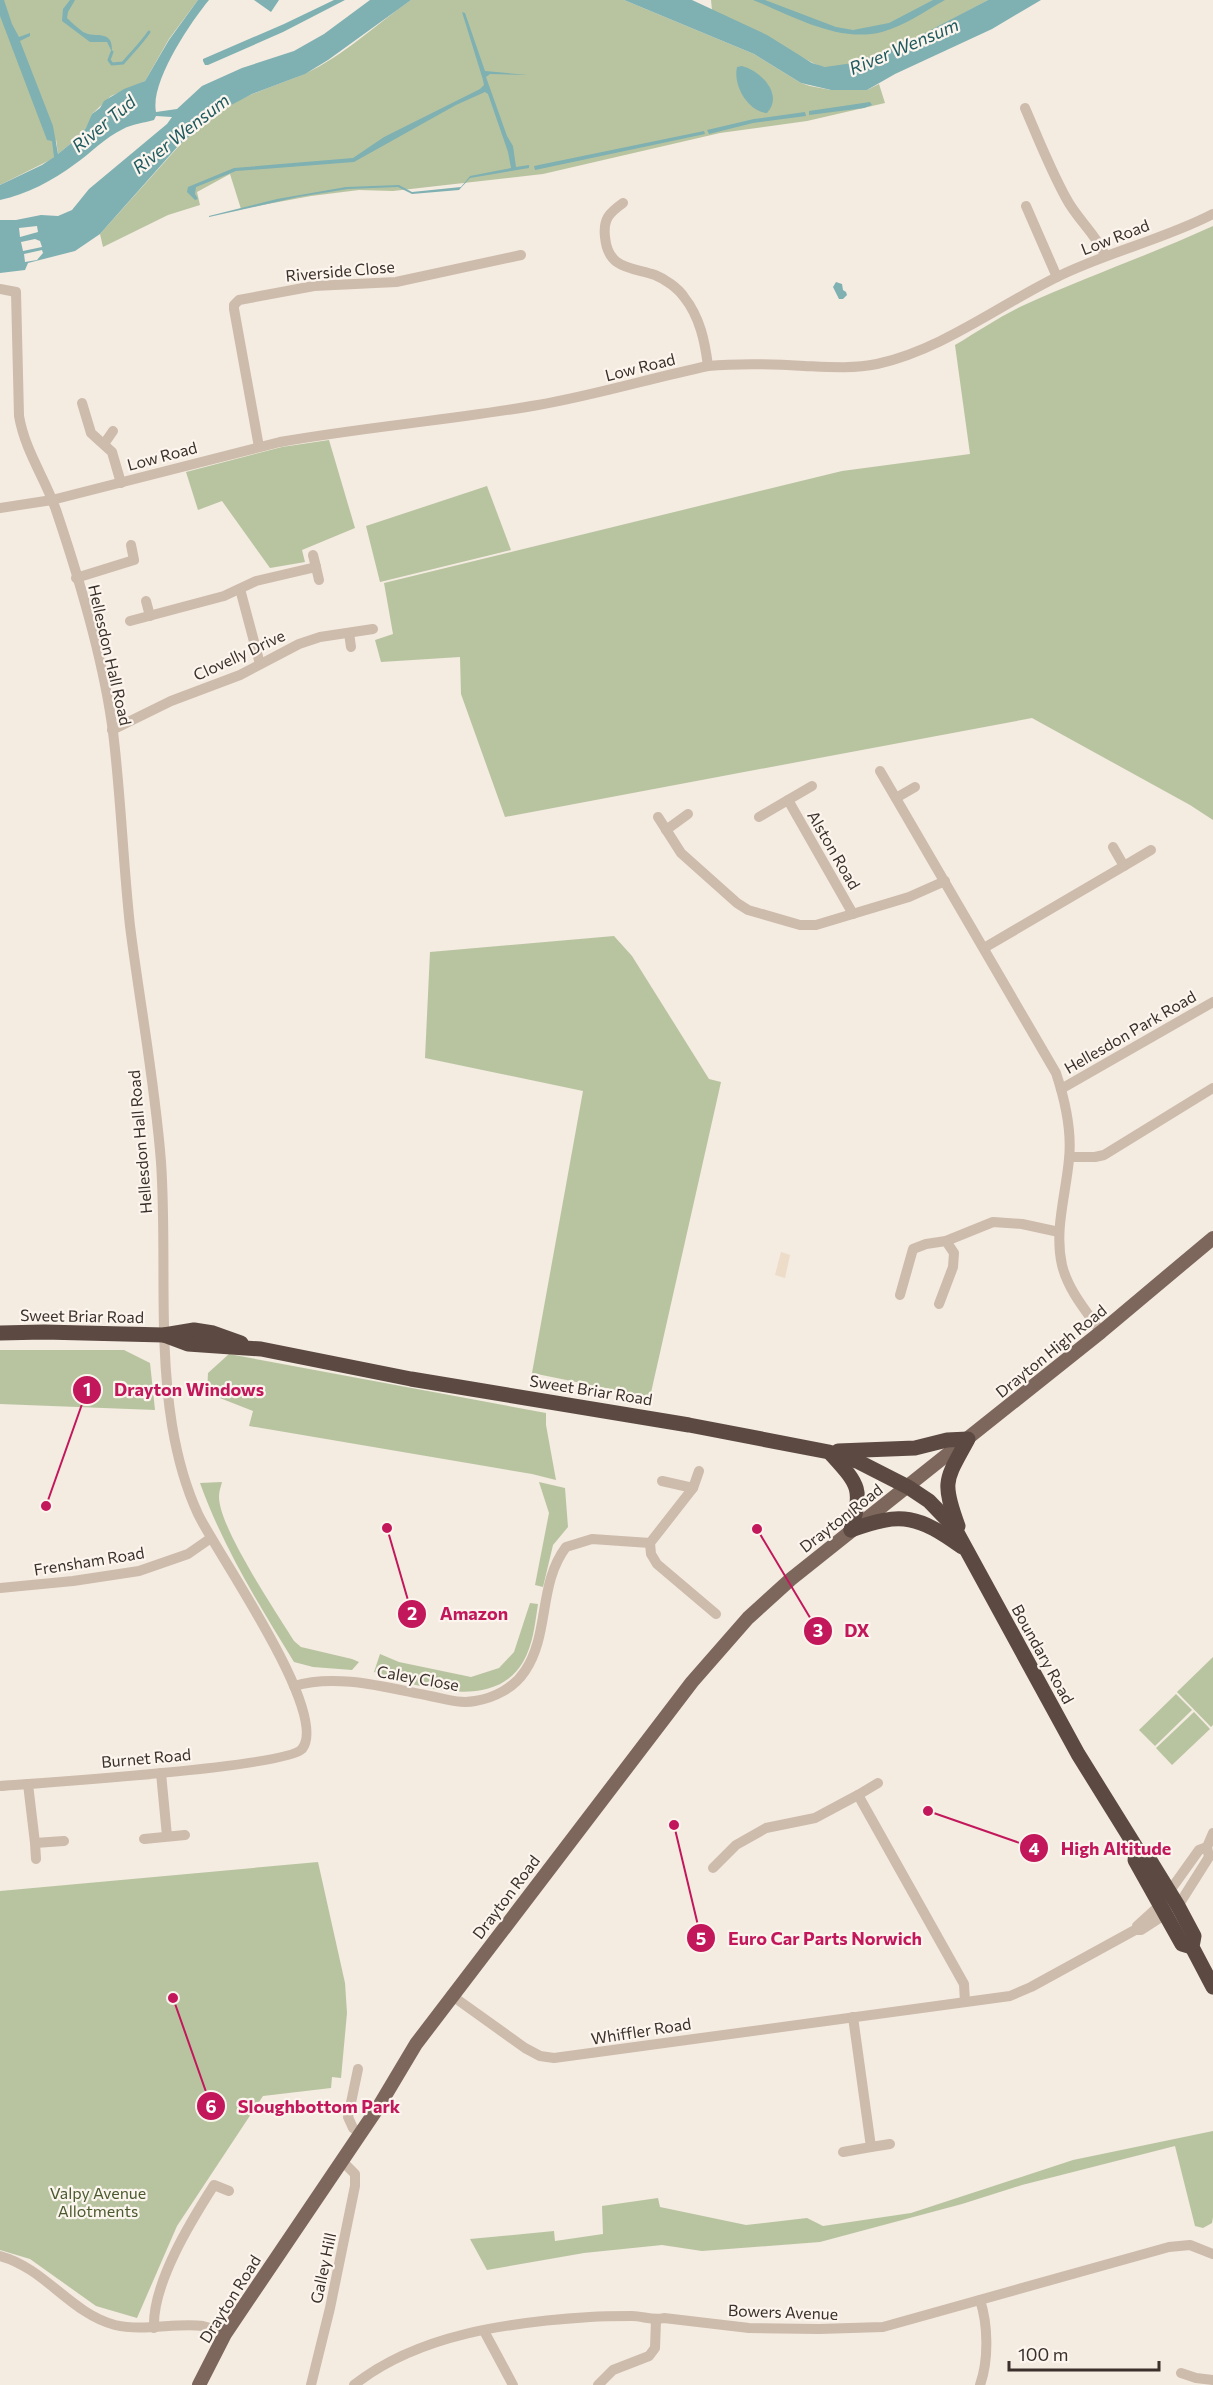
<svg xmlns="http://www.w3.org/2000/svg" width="1213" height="2385" viewBox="0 0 1213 2385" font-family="Commissioner,sans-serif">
<rect width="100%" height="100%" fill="#f4ebe1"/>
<g fill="#b8c4a0">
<polygon points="0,0 198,0 169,39 145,81 111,96 92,114 89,125 75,140 58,154 56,139 54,157 50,160 0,185"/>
<path d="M411,0H624L754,54L801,83L810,86L831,90H867L879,84L885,103L807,121L720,133L543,174L393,191L359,190L311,196L241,209L230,174L197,192L200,205L168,215L103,247L100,234L187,137C203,129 213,115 228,106C252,92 279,85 304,74C344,56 376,24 411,0Z"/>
<path d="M711,0H988C950,20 867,69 826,67C822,67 817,65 813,63L712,10Z"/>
<path d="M1213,226V820L1190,805L1032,718L505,817L461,694L460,657L381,662L375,640L393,634L384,583L842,471L970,454L955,345C977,332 999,317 1022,306C1085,277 1150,255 1213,226Z"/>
<polygon points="329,440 355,528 302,550 305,562 270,568 222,501 198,510 186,472 282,447"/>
<polygon points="487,486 511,550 380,582 366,526"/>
<polygon points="614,936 632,956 709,1079 721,1082 650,1397 532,1373 583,1091 425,1058 430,952"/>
<polygon points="0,1350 124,1350 150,1363 155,1410 0,1404"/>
<polygon points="229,1354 546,1413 546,1425 556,1480 532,1474 249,1426 253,1411 207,1393 208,1373"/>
<path d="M222,1482C221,1486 219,1491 219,1496C218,1526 276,1612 294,1641L301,1647L352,1659L359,1662L352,1670L313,1667L294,1662C258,1603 223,1547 200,1483Z"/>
<polygon points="539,1482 565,1488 568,1527 553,1545 543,1587 535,1585 549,1513"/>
<path d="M530,1603L538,1604C535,1624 533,1645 523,1662C494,1712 417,1687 374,1672L380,1654L399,1662L471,1677L499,1668L514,1652Z"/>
<polygon points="1213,1657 1213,1725 1211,1727 1177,1692"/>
<polygon points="1176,1694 1192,1710 1155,1746 1139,1730"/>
<polygon points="1194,1712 1210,1729 1172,1765 1156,1748"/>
<polygon points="318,1862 345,1983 347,2013 341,2078 332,2077 331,2088 263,2096 177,2226 137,2318 96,2306 30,2259 0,2250 0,1891"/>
<polygon points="1213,2131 1213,2217 1212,2223 1203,2228 1195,2226 1175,2146 1022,2185 962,2204 820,2242 702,2251 662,2245 584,2253 487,2270 470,2239 554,2231 555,2241 603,2234 602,2206 658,2198 660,2207 746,2225 807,2218 823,2226 911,2213 1073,2160"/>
</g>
<polygon fill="#ecdcc8" points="781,1252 790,1255 785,1278 775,1275"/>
<g fill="#7fb0b2" fill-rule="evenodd">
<path d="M0,0H4L12,24L19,37L30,33V36L20,41L53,126L58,154L75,140L86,128L92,114L100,108L104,101L124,89L145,81L169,40L198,0H209C190,23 150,82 156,112L177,109L202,86L242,68L294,51L324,34L370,0H411L328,60L305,74L252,94L218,112L179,145L100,234L75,251L28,263L25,270L0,273V220H16L41,215L58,216L72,210L89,189L167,124L172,117L156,116L154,120C144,123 132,124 123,129C104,138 91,153 75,164C52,181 27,194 0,200V185L42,165L54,157L52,141L47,140L0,16ZM37,226L38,232L20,237L19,228ZM35,239L40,241L42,247L23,251L21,242ZM42,250L43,253L37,260L25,262L24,254Z"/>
<path d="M70,0H75L68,12L67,18C72,23 78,28 83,32C96,39 113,28 112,52L107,42H90L62,21L63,9Z"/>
<polygon points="254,0 279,0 271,12"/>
<polygon points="334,0 345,0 283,32 208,65 205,65 203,61 203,59 284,24"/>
<polygon points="624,0 692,0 767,35 812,63 825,67 853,63 904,44 988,0 1041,0 992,29 895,74 867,90 831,90 801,83 754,54"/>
<path d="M753,0H765L836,27L853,30L889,23L933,0H945C925,11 904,26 882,32C838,43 793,16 753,0Z"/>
<polygon points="462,12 465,13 485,71 528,75 490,74 486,77 507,136 513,146 516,167 529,165 529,168 470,178 459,190 412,194 398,187 348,189 298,197 209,217 209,216 277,199 346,187 399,185 412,192 461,187 470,176 511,168 508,152 488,94 485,92 456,105 354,162 236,171 196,187 195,194 198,199 195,200 187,192 188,187 234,168 353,158 384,137 480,89 484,85 483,80"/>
<path d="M742,66C761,71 784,95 767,113C747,111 733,85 737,67Z"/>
<polygon points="870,102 872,105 864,108 809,115 809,111"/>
<polygon points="805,112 806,116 753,123 709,134 707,130 754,119"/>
<polygon points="704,131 705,134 535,170 534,166"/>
<polygon points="836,282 842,284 843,290 846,292 847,295 843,299 839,299 833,287"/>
</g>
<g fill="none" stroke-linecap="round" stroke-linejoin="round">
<path stroke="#7fb0b2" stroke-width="3" d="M112,52L109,60L112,64L123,63C132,52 141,44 149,32"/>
<g stroke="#cdbbac" stroke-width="10">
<path d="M1025,108C1038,138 1050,169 1066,198C1077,219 1095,233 1105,255"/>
<path d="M623,203C609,213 603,219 605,237C608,269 630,267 655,275C665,279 678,288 684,297C700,317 705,342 708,366"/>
<polyline points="1026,206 1057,277"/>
<path d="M0,289L16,292L19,416C25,451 45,478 56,510C79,578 104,662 113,732C121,797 123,862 130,926C140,1005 155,1083 161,1162C167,1250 158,1338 172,1425C177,1455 185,1486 198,1514C216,1552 331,1714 302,1749C286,1767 40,1783 0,1786"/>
<polyline points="82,403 91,433 112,452 121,483"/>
<polyline points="104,444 113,431"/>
<polyline points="259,447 234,309 234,305 239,300 314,286 396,282 521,255"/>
<path d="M0,508L52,500L280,442C365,427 452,420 538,405C596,395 651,378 708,366C740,363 772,364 804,366C827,367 853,369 877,364C941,350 998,306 1057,277C1107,252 1163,240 1213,214"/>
<polyline points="313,555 316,567"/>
<polyline points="76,578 134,560 131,545"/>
<polyline points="240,589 260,664"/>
<polyline points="146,601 150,616"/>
<polyline points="130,621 224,596 256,581 316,567 319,580"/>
<polyline points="349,633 351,647"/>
<polyline points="112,730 171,701 240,675 299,644 320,637 373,629"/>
<path d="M880,771L1056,1073C1065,1100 1072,1131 1069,1159C1066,1194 1054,1230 1062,1265C1068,1290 1086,1311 1101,1332"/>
<polyline points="896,798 915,787"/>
<polyline points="788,800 812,786"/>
<polyline points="658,817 681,853 737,903 748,910 800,925 816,925 909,897 945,881"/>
<polyline points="759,817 788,800 853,914"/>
<polyline points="666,830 688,814"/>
<polyline points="1124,866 1151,850"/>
<polyline points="984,948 1124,866 1113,847"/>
<polyline points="1061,1089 1213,1002"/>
<polyline points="1070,1157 1095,1157 1104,1155 1213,1088"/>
<polyline points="900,1295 913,1249 926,1244 946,1241 993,1222 1022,1224 1059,1232"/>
<polyline points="939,1304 953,1267 954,1253 946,1241"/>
<polyline points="699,1471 693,1488 650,1543 651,1554 657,1564 716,1614"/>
<polyline points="662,1481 693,1488"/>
<polyline points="0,1588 73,1581 139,1571 188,1554 211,1538"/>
<path d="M294,1686C337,1673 388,1688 430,1696C445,1699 460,1704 475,1701C494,1698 514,1688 525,1671C550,1634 538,1584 566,1547L592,1539L650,1543"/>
<polyline points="161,1773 167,1836"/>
<polyline points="878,1783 858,1795 964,1984 965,2002"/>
<polyline points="28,1784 35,1843 64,1841"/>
<polyline points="144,1839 185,1835"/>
<polyline points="35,1843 36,1859"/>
<polyline points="713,1868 736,1845 766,1828 815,1818 858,1795"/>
<polyline points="1137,1926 1159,1906 1199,1850 1207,1847"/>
<polyline points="451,1995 525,2048 540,2056 554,2058 1010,1996 1031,1987 1135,1930 1141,1930 1178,1906 1209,1857 1207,1847 1213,1833"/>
<polyline points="853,2017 871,2147 890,2144"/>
<polyline points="358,2069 348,2117 353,2128 361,2134"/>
<polyline points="843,2152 871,2147"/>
<path d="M0,2256C45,2268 70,2313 115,2325C144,2332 177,2322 203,2326C211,2328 218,2331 225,2334"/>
<path d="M154,2328C152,2284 191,2221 214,2185L229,2191"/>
<polyline points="484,2331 513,2385"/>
<polyline points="1181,2373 1196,2378 1213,2380"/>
<polyline points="311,2385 330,2308 355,2186 355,2174 342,2161"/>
<path d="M354,2385C418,2334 511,2322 590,2317C604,2316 618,2316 632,2316C643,2316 653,2321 664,2318L749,2328L819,2329L883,2327L1169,2247L1190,2245L1213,2254"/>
<polyline points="598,2385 613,2370 649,2356 655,2348 656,2320"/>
<path d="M980,2385C989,2360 988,2324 980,2300"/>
</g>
<polyline stroke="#7d675c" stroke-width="14" points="199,2385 225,2334 379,2106 416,2044 692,1682 748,1618 791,1579 1101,1332 1213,1238"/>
<g stroke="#5c4a42" stroke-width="15">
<polyline points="0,1333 44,1332 164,1335 194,1330 213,1333 241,1343"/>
<polyline points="164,1335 188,1344 261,1349 411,1379 689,1425 829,1452 859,1462 908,1487 929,1501 954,1527 1078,1754 1137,1849 1146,1854 1178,1906 1194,1936 1192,1947 1213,1987"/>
<path d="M838,1451L915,1448L947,1440L968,1439C946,1480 941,1480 958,1526"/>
<path d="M831,1454C859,1485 863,1488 851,1530"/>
<path d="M851,1530C902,1511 919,1516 962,1547"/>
<polyline points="1137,1849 1135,1860 1182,1944 1192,1947"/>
</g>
</g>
<g text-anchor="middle" stroke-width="4.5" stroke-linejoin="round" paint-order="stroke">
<g font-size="16" fill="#3b302b" stroke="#fbf5ee">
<text transform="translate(1115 237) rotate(-21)" y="6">Low Road</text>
<text transform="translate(340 271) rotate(-5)" y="6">Riverside Close</text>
<text transform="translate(640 367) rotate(-14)" y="6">Low Road</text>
<text transform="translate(162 456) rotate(-15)" y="6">Low Road</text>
<text transform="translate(110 655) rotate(77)" y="6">Hellesdon Hall Road</text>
<text transform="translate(239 655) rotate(-25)" y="6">Clovelly Drive</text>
<text transform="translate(834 850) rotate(60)" y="6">Alston Road</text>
<text transform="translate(1130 1032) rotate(-30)" y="6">Hellesdon Park Road</text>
<text transform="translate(140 1142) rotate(-95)" y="6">Hellesdon Hall Road</text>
<text transform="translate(82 1316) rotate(1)" y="6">Sweet Briar Road</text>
<text transform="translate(1051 1351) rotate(-39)" y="6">Drayton High Road</text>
<text transform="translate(591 1390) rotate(9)" y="6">Sweet Briar Road</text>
<text transform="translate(841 1518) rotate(-38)" y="6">Drayton Road</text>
<text transform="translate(89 1561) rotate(-9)" y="6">Frensham Road</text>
<text transform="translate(1043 1654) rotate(61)" y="6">Boundary Road</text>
<text transform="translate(418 1678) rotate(10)" y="6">Caley Close</text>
<text transform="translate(146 1758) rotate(-5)" y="6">Burnet Road</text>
<text transform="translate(506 1897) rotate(-53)" y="6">Drayton Road</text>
<text transform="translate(641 2031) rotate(-9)" y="6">Whiffler Road</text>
<text transform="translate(323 2268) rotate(-78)" y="6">Galley Hill</text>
<text transform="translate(230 2299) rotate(-58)" y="6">Drayton Road</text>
<text transform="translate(783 2312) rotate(2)" y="6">Bowers Avenue</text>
</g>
<g font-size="16" fill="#4a5a2e" stroke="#fbf5ee">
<text x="98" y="2199">Valpy Avenue<tspan x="98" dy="18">Allotments</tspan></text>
</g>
<g font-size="18" font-style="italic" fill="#1f5a5e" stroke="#fbf5ee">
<text transform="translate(904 47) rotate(-23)" y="6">River Wensum</text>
<text transform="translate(104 124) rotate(-40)" y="6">River Tud</text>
<text transform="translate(181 134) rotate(-38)" y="6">River Wensum</text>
</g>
</g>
<path fill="none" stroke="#c2185b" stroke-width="2" d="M46 1506L87 1390M387 1528L412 1614M757 1529L818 1631M928 1811L1034 1848M674 1825L701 1938M173 1998L211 2106"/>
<g fill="#c2185b" stroke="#fbf5ee" stroke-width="2">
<circle cx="46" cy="1506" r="6"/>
<circle cx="387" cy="1528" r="6"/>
<circle cx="757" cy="1529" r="6"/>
<circle cx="928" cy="1811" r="6"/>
<circle cx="674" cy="1825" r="6"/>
<circle cx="173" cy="1998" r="6"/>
<circle cx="87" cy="1390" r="15"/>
<circle cx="412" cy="1614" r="15"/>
<circle cx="818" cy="1631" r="15"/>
<circle cx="1034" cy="1848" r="15"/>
<circle cx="701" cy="1938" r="15"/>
<circle cx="211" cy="2106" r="15"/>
</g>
<g font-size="18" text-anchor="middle" font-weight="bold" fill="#fff">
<text x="87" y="1396">1</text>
<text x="412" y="1620">2</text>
<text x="818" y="1637">3</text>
<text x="1034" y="1855">4</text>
<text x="701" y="1945">5</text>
<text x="211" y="2113">6</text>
</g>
<g font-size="18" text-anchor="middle" font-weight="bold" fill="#c2185b" stroke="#fbf5ee" stroke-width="4.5" stroke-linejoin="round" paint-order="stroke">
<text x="189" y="1396">Drayton Windows</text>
<text x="474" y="1620">Amazon</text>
<text x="857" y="1637">DX</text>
<text x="1116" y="1855">High Altitude</text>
<text x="825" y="1945">Euro Car Parts Norwich</text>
<text x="319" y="2113">Sloughbottom Park</text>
</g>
<path d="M1009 2361v9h150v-9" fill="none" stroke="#3b302b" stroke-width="3"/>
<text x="1018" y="2361" font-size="18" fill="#3b302b" stroke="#fbf5ee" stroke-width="4.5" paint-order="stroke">100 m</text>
</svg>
